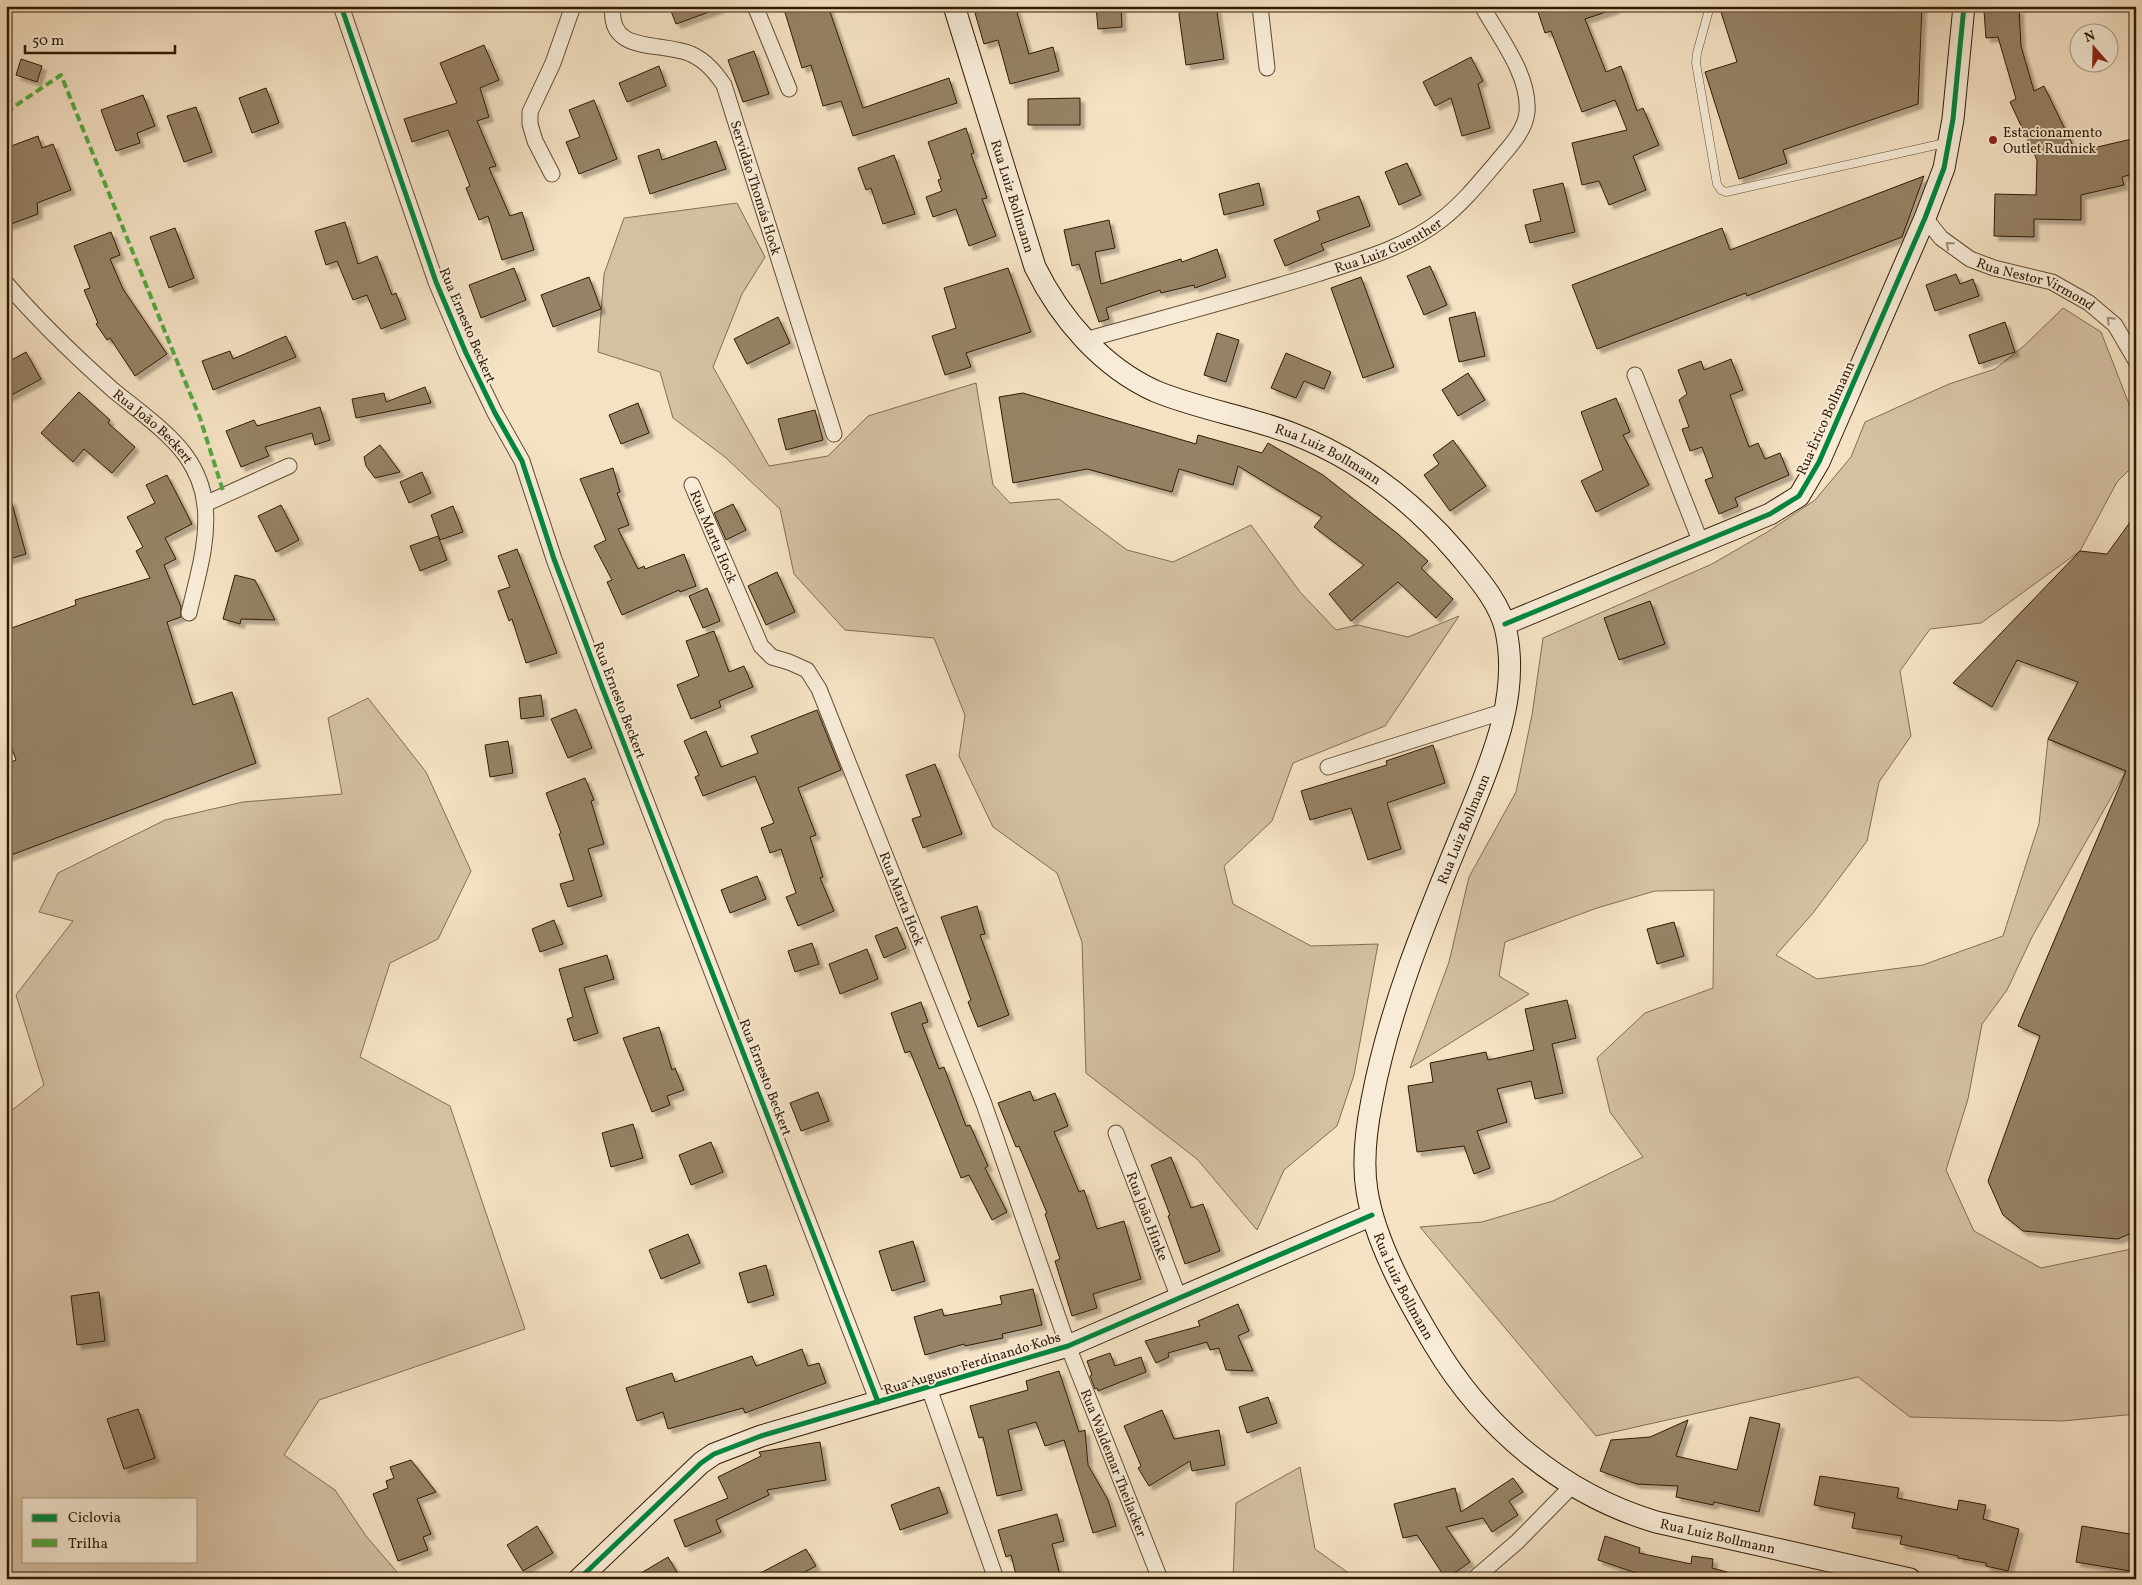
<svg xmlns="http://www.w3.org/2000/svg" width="2142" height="1585" viewBox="0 0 2142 1585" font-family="Vollkorn,serif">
<defs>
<filter id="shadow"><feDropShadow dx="4.5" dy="4.5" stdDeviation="1" flood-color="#0004"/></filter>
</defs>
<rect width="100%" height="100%" fill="#f5e2c4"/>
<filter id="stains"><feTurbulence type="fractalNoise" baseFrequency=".004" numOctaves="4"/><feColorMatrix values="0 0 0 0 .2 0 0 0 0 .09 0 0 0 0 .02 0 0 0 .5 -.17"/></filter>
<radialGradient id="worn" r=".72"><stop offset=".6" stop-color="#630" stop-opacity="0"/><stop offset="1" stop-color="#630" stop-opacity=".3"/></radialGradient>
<g fill="#d4c0a3" stroke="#826e52" fill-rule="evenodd">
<polygon points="737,203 765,257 742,294 713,367 769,466 828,456 868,416 976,383 993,485 1010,503 1059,499 1127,550 1173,562 1251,525 1300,592 1336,630 1358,625 1408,637 1459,616 1385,726 1293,763 1272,821 1224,866 1233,904 1311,946 1378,944 1354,1075 1337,1126 1284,1170 1257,1230 1197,1159 1086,1073 1082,942 1057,873 993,827 959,756 965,715 934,638 845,630 794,574 780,509 725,457 673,418 660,372 598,352 604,274 624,218"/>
<polygon points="2063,308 2101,332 2136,422 2136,463 2117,482 2080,551 1981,623 1930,629 1900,671 1911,736 1879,782 1867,841 1813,913 1776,955 1817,979 1923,965 2003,936 2039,824 2048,739 2126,771 2032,937 2007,990 1982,1024 1968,1099 1946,1170 1974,1231 2041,1268 2136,1248 2136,1414 2063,1421 1910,1417 1858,1377 1596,1436 1420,1227 1482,1222 1553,1201 1643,1157 1610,1112 1597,1058 1645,1013 1713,988 1714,890 1655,891 1597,908 1505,942 1499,976 1529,994 1410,1068 1449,962 1469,877 1516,792 1532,715 1543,638 1712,564 1769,531 1815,500 1851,457 1865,422 1949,384 1995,369 2025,345"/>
<path d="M368,698L426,772L471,871L438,939L390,963L360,1057L450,1106L525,1329L319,1400L284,1455L335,1490L366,1536L403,1579H6V1115L44,1085L16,995L73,921L39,912L58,873L165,820L243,802L342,794L328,718ZM24,1499H196V1561H24Z"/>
<polygon points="1300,1467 1315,1549 1357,1579 1233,1579 1236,1503"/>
</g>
<g fill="#968266" stroke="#301b01" filter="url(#shadow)">
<polygon points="669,6 719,6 720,8 676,24"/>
<polygon points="783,6 828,6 863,108 949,78 957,103 853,136 841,101 823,106 811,65 802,68"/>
<polygon points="997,6 1015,6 1029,54 1053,47 1059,71 1010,84 998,40 984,44 975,13"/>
<polygon points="1096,6 1121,6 1122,27 1098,29"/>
<polygon points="1180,6 1216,6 1224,59 1186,65 1179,15"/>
<polygon points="1536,6 1615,6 1615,9 1585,19 1606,72 1621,66 1637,111 1643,108 1659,145 1633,156 1646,190 1609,205 1599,181 1582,185 1572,143 1627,130 1615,100 1582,112 1551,31 1545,33"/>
<polygon points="1719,6 1922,6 1918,104 1783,150 1787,163 1739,179 1705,72 1737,62"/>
<polygon points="2019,9 2021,46 2034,91 2044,86 2076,152 2136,138 2136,173 2122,177 2124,185 2081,195 2081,220 2034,219 2034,237 1994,236 1995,194 2036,195 2037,160 2010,102 2016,99 1998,37 1986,38 1984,11"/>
<polygon points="484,45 499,80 480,88 489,117 477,121 496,166 489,168 510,216 522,212 534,250 502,260 488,216 479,220 466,188 470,186 448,130 412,142 404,119 457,103 440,63"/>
<polygon points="754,51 769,94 743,102 728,60"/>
<polygon points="1471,57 1483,81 1478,84 1490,128 1462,136 1451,98 1435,106 1423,82"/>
<polygon points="21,59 42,66 37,82 16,75"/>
<polygon points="659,66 666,86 627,102 619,83"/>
<polygon points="266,88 279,123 252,133 239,98"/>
<polygon points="143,95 155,126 137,133 140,143 116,151 101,110"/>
<polygon points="1080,98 1080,125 1028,125 1028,99"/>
<polygon points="594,100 617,159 579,174 566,142 580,137 569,110"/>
<polygon points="196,107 212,152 184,162 167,116"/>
<polygon points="966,128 974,153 971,154 987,198 982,199 996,236 969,246 956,209 933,217 926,197 942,191 938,180 941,179 928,142"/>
<polygon points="38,136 42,148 53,144 71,190 37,203 38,214 6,226 6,148"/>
<polygon points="716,141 726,169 650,194 638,156 659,149 662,160"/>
<polygon points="894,155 915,214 883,224 871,188 866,190 858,168"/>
<polygon points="1407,163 1421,195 1399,205 1385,172"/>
<polygon points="1924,176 1902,237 1747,296 1746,293 1597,349 1572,285 1722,228 1730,250"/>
<polygon points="1259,183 1264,205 1224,215 1219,194"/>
<polygon points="1563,183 1575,232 1530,243 1525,225 1541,221 1533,190"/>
<polygon points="1359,196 1370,226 1321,244 1324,250 1285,266 1274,240 1320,220 1317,211"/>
<polygon points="1109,220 1115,248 1095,252 1101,284 1181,259 1182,262 1217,249 1226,277 1195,288 1194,285 1161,293 1160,290 1106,308 1109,319 1099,322 1079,264 1072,266 1064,230"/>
<polygon points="345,222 358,264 377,256 392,295 396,293 406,319 381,329 367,295 353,300 337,261 326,265 315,231"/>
<polygon points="175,228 194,278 169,288 150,237"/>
<polygon points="111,232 120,255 110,259 123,289 167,354 135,376 110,338 107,340 96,324 98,323 84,290 90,288 74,246"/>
<polygon points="1430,266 1447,305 1424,315 1407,276"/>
<polygon points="514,268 526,300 481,318 469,285"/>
<polygon points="1008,268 1031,332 966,353 971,367 945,375 932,336 956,328 944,288"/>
<polygon points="1956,274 1960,284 1973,279 1979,296 1935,311 1926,285"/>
<polygon points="589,277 601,309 553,327 541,295"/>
<polygon points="1361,277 1394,367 1363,378 1331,288"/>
<polygon points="1475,312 1485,356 1459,362 1449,318"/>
<polygon points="778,317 790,343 747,364 734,339"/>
<polygon points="2005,322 2015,352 1979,364 1969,335"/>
<polygon points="1217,333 1239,340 1226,382 1204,375"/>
<polygon points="286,336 296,357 213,390 202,361 230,351 233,359"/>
<polygon points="26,352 41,379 6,398 6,363"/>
<polygon points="1286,353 1331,372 1324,389 1304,381 1296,398 1271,388"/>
<polygon points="1731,359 1743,390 1730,395 1749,447 1758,443 1765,459 1780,453 1789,475 1735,498 1738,506 1719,514 1705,480 1713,477 1702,447 1690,451 1682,429 1689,427 1679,400 1687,394 1678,370 1701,361 1704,370"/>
<polygon points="1468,373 1485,400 1458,416 1442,390"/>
<polygon points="425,387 431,403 356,418 352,399 384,393 386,402"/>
<polygon points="79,392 110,420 108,423 135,447 112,473 84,449 73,462 41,433"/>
<polygon points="1023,393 1196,444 1198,435 1262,453 1268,443 1323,475 1398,534 1428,561 1421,568 1453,599 1436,618 1398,582 1351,621 1329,594 1364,565 1314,527 1322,517 1238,466 1233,485 1179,469 1172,492 1087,469 1013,483 999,397"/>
<polygon points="1616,398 1630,432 1623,435 1649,485 1596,512 1581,481 1603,470 1581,412"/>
<polygon points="638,403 649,433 621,444 609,415"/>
<polygon points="320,407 330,440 315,445 312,433 265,447 269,456 241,467 226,431 254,420 257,426"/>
<polygon points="815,410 823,440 786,450 778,419"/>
<polygon points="1453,440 1486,486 1450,511 1424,475 1439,464 1433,455"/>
<polygon points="380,445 400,472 375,478 366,466 364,457"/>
<polygon points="613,468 620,492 617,493 629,525 618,529 638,569 644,566 645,569 684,554 696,586 680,592 679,590 622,615 607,582 612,580 594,546 606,540 580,479"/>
<polygon points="422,472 431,493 409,503 400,482"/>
<polygon points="167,475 192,524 165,538 176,559 164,565 181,607 181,617 167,622 193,705 232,692 256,763 6,857 6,764 16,760 6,732 6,630 76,605 75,600 150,578 136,551 143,547 127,517 155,503 146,485"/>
<polygon points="11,500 26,554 6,560 6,501"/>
<polygon points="733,504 746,530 726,540 714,513"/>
<polygon points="281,505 299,540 276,552 258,516"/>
<polygon points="453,506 463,532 440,540 431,515"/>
<polygon points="2136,514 2136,1231 2118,1239 2023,1231 2003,1215 1988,1181 2040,1036 2018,1026 2126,771 2048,739 2078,682 2017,660 1992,707 1953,683 2080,551 2107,554"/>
<polygon points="438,536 447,560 420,571 410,546"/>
<polygon points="517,549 557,653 526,663 512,619 509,621 498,591 510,587 498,556"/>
<polygon points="777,572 795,612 766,625 748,586"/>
<polygon points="235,575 255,580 275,620 241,619 240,624 223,619"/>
<polygon points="707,588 720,621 703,628 689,596"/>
<polygon points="1650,601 1665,644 1619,660 1604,618"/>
<polygon points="714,631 729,672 744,666 753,687 719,701 721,707 691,719 677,685 699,676 686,641"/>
<polygon points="541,695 544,716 521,719 519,698"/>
<polygon points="576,709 592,748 568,758 551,719"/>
<polygon points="817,710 841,770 798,788 816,835 810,837 823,877 820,878 834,911 798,926 786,897 796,893 781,849 770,853 761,828 774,823 755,776 703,796 695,777 699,775 684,741 706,731 721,767 758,753 751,736"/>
<polygon points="508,741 513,773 490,777 485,745"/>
<polygon points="1433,745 1445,783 1387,803 1401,849 1368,860 1351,808 1310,820 1301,791 1387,765 1386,761"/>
<polygon points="935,764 962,834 923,848 912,819 921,816 906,775"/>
<polygon points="585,778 594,800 591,801 604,844 588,849 602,896 568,907 560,884 574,880 559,834 561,833 546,793"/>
<polygon points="757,876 766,899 730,913 721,890"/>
<polygon points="977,906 985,934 980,935 1009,1015 978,1027 968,1002 971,1000 941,917"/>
<polygon points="554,920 563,944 540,952 532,929"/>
<polygon points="1674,922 1684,956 1657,964 1647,929"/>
<polygon points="897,927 906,948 884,958 875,936"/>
<polygon points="812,943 819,964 795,972 788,951"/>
<polygon points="867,949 878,979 840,994 829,964"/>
<polygon points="607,955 614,979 584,988 598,1033 574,1041 567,1019 573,1017 559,969"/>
<polygon points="1567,1000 1576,1038 1552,1044 1563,1093 1535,1099 1531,1081 1497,1089 1507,1122 1477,1131 1490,1168 1474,1174 1464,1146 1417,1152 1408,1086 1433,1082 1430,1063 1486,1052 1488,1060 1534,1050 1525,1009"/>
<polygon points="921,1002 928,1022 922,1024 939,1069 944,1067 966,1126 970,1125 988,1166 985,1168 1007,1212 992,1220 969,1175 961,1178 910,1051 905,1053 891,1013"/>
<polygon points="659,1027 672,1070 675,1068 684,1090 667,1096 670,1105 652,1112 623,1038"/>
<polygon points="1030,1091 1034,1101 1055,1093 1068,1126 1054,1132 1079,1192 1084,1190 1097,1229 1124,1221 1141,1279 1093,1294 1097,1308 1072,1316 1055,1261 1060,1259 1045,1214 1047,1213 1019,1146 1016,1147 998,1103"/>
<polygon points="818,1092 829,1121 801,1131 790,1103"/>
<polygon points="633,1124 643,1158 611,1167 602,1133"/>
<polygon points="711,1142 723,1172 691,1185 679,1155"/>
<polygon points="1171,1157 1191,1208 1203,1204 1220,1251 1185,1264 1168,1216 1170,1215 1151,1165"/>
<polygon points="688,1234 700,1263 661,1279 649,1250"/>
<polygon points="913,1241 925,1281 892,1291 879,1251"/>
<polygon points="766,1265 774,1295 748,1303 739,1273"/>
<polygon points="1033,1289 1042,1325 1002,1334 1003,1338 965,1346 964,1344 925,1355 914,1317 942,1309 944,1316 1002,1304 1000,1296"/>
<polygon points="99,1292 105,1341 77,1345 71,1296"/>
<polygon points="1238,1304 1249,1331 1238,1336 1253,1371 1226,1370 1219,1348 1210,1350 1207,1342 1168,1353 1169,1357 1156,1363 1145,1341 1200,1326 1198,1321"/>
<polygon points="802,1349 808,1366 819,1363 826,1383 745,1413 743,1408 668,1429 663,1412 637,1421 626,1388 672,1373 675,1382 752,1356 756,1366"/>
<polygon points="1110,1353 1115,1366 1141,1357 1146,1372 1098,1391 1097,1388 1095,1389 1090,1376 1092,1375 1087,1361"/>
<polygon points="1059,1371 1079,1432 1085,1430 1088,1465 1108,1500 1116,1526 1093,1533 1064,1440 1045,1446 1036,1422 1008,1430 1022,1490 997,1496 983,1437 979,1438 970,1406 1028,1390 1026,1381"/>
<polygon points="1268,1397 1277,1423 1247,1433 1239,1407"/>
<polygon points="138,1409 155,1458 124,1469 107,1419"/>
<polygon points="1162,1410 1174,1439 1219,1430 1225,1465 1192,1471 1190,1461 1149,1486 1138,1468 1141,1466 1124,1426"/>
<polygon points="1750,1417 1780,1424 1759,1512 1714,1502 1713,1505 1676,1497 1678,1486 1637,1484 1600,1471 1611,1440 1650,1437 1688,1420 1676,1456 1737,1470"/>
<polygon points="820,1442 826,1480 767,1490 769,1495 716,1520 721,1532 685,1547 674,1520 728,1498 718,1477 761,1456 759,1452"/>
<polygon points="411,1460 436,1492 417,1499 431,1534 423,1537 428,1550 398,1561 373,1494 388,1488 386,1481 394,1478 390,1467"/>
<polygon points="1820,1476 1899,1488 1897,1498 1957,1510 1959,1500 1986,1505 1983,1519 2019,1529 2008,1571 1986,1566 1986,1563 1958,1558 1958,1556 1900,1544 1902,1536 1852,1528 1855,1513 1814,1505"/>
<polygon points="1513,1478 1523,1492 1509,1501 1518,1515 1492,1532 1483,1518 1446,1527 1470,1562 1446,1579 1417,1535 1403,1538 1394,1504 1455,1488 1461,1512"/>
<polygon points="939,1487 948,1513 900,1530 891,1505"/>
<polygon points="1057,1514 1064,1541 1052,1544 1061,1579 1017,1579 1011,1555 1006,1557 998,1530"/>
<polygon points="537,1526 553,1553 523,1571 507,1545"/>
<polygon points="2082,1526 2136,1535 2136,1572 2076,1562"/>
<polygon points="1605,1536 1640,1548 1639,1553 1691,1564 1692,1556 1713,1559 1712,1568 1727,1572 1727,1579 1644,1579 1645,1576 1598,1560"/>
<polygon points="806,1549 816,1566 792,1579 749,1579"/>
<polygon points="668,1557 681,1579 631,1579"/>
</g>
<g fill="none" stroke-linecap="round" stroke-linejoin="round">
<g stroke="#614d32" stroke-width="9">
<polyline id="lane" points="1710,6 1697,53 1696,63 1717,184 1721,190 1726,192 1945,143"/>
</g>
<g stroke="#614d32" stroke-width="17">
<g id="street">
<polyline points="341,6 436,282 466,353 495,413 522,461 554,559 602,687 878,1402"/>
<path id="s1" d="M613,6C607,55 661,41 691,54C706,61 715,72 724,85L834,434"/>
<polyline points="755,6 789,89"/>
<polyline points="1260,6 1267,68"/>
<polyline points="552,174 535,141 530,124 530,112 553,63 573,6"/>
<path id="s2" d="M1925,218L1941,238L1970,259L1994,268L2052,282L2089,303L2115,325L2136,361"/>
<path id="s3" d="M6,283C39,322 75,356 113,390C136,409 169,432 186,456C196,470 203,488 205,505C209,542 197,578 189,613"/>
<path id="s4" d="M1085,340C1163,318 1241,298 1317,274C1360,260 1405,248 1441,220C1462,204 1479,183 1496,163C1508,148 1525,132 1527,112C1530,75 1499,37 1482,6"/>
<polyline points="1635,375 1701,543"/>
<path id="s5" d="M692,485L761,646L772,657L789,662L807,670L819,689L984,1104L1068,1346L1160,1579"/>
<polyline points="205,504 289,466"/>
<polyline points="1328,767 1505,711"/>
<path id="s6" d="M1116,1133L1179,1298"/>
<polyline points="929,1388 996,1579"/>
<polyline points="1474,1579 1517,1542 1572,1486"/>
</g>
</g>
<g stroke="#301b01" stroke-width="23">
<g id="secondary">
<path id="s7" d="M954,6L1035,267C1060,318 1102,367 1155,391C1198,409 1246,416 1291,433C1357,458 1412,500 1458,554C1476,576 1500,602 1506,631C1519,692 1495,752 1472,808C1433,903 1391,999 1372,1100C1366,1130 1362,1161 1367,1191C1375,1242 1407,1299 1434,1344C1484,1428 1562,1494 1656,1522L1910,1579"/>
<polyline points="1505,624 1770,514 1799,496 1819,462 1925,218 1944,168 1953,119 1964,6"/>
<polyline points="579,1579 701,1463 714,1454 761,1436 1068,1346 1372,1215"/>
</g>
</g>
<use href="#lane" stroke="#f8ecd9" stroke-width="8"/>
<use href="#street" stroke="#f8ecd9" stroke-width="15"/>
<use href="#secondary" stroke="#f8ecd9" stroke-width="21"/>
<polyline stroke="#54a940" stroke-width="4" stroke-dasharray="8 4" stroke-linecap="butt" points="6,112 61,75 200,418 224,494"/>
<g stroke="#f8ecd9" stroke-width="8">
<g id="cycleway">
<polyline points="341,6 436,282 466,353 495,413 522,461 554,559 602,687 878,1402"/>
<polyline points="1505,624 1770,514 1799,496 1819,462 1925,218 1944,168 1953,119 1964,6"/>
<polyline points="579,1579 701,1463 714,1454 761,1436 1068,1346 1372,1215"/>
</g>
</g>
<use href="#cycleway" stroke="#00873e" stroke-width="5"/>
</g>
<defs><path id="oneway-chevron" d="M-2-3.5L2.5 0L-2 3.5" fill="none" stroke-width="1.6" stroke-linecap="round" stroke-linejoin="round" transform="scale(1.25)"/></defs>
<g stroke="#9e8e78">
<use href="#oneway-chevron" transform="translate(1949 245) rotate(-140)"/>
<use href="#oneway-chevron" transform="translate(2110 320) rotate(-135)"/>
</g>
<circle fill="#8f2418" stroke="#f8ecd9" stroke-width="2" cx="1993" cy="140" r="5"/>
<g text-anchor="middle" stroke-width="4" stroke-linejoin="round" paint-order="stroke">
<g font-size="14" fill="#301b01" stroke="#f8ecd9" text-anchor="start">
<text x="2003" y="137">Estacionamento<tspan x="2003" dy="16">Outlet Rudnick</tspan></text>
</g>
<g font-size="14" fill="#301b01" stroke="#f8ecd9">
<text dy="5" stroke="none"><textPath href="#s1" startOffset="258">Servidão Thomás Hock</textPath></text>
<text dy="5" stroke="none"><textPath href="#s7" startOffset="199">Rua Luiz Bollmann</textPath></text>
<text dy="5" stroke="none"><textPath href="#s4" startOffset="318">Rua Luiz Guenther</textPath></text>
<text dy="5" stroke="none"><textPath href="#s2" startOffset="132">Rua Nestor Virmond</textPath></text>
<text transform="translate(468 325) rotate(67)" y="5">Rua Ernesto Beckert</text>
<text transform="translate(1825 418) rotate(-66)" y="5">Rua Érico Bollmann</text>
<text dy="5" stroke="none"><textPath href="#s3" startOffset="206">Rua João Beckert</textPath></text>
<text dy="5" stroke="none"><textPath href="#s7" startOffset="634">Rua Luiz Bollmann</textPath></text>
<text dy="5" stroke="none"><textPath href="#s5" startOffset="56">Rua Marta Hock</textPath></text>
<text transform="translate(620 700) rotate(69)" y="5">Rua Ernesto Beckert</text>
<text transform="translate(1463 829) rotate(-68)" y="5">Rua Luiz Bollmann</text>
<text dy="5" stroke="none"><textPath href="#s5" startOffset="476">Rua Marta Hock</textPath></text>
<text transform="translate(766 1077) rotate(69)" y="5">Rua Ernesto Beckert</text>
<text dy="5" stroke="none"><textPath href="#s6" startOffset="89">Rua João Hinke</textPath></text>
<text dy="5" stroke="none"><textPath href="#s7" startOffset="1578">Rua Luiz Bollmann</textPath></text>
<text transform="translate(972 1363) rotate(-17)" y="5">Rua Augusto Ferdinando Kobs</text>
<text dy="5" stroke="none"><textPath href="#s5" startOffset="1079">Rua Waldemar Theilacker</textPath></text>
<text dy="5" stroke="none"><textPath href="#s7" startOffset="1998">Rua Luiz Bollmann</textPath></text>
</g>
</g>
<rect width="2142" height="1585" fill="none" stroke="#f5e2c4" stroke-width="25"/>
<rect x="8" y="8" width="2127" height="1570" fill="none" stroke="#301b01" stroke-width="2.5"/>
<rect x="12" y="12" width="2117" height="1560" fill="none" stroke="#301b01"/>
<rect x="22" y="1498" width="175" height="65" fill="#f8ecd9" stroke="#a89883"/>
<rect x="32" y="1514" width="25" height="8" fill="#00873e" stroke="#a89883"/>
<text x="68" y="1522" font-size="15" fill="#301b01">Ciclovia</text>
<rect x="32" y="1539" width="25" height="8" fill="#54a940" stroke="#a89883"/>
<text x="68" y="1548" font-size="15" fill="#301b01">Trilha</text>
<g transform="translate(2094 48) rotate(340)"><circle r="24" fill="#f8ecd9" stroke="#a89883"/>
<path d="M0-4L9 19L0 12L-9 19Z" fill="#8f2418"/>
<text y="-8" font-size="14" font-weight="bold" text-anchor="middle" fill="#301b01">N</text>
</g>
<path d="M25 45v8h150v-8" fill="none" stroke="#301b01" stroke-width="2.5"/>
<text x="32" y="45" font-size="15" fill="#301b01" stroke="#f8ecd9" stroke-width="4" paint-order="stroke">50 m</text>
<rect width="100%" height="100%" filter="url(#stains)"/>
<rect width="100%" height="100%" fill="url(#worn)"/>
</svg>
